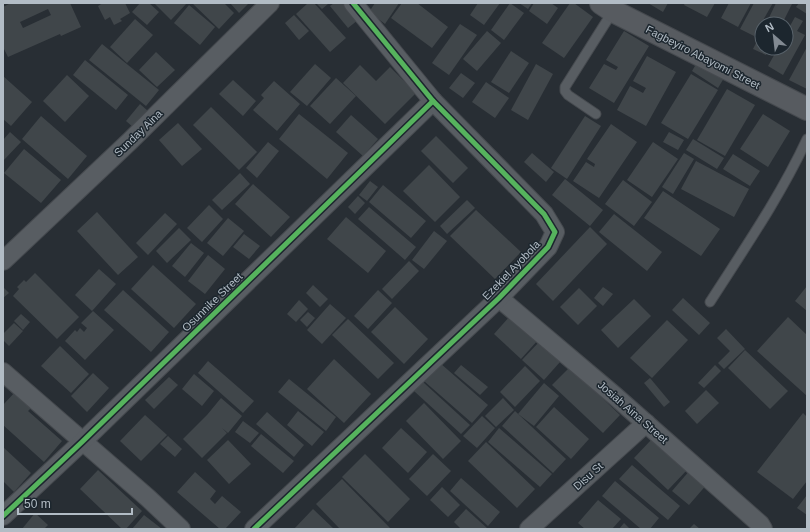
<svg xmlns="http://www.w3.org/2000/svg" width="810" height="532" viewBox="0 0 810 532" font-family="Helvetica,sans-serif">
<rect width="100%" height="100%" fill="#282e34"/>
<g fill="#40464a" fill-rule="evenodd">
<path d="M11,3H70L81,27L61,36L60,34L8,57L3,47V7ZM48,9L51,15L23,28L20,22Z"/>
<polygon points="103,3 125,3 130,13 120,19 122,21 114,25 110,17 105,20 98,6"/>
<polygon points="140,3 149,3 159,12 147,25 132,12"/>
<polygon points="154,3 187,3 171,20"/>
<polygon points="192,3 224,3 234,13 219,29"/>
<polygon points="230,3 249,3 239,13"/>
<polygon points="308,3 314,3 346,38 330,52 296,14"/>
<polygon points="316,3 327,3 328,4 322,9"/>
<polygon points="334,3 345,3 358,20 348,28 330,6"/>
<polygon points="375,3 399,3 385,24 369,12"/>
<polygon points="402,3 417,3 448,27 432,48 391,18"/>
<polygon points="478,3 500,3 484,25 470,15"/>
<polygon points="510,3 524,13 504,40 491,30"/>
<polygon points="519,3 532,3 528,9"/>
<polygon points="534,3 551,3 558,8 547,24 529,11"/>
<polygon points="570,3 574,3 593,17 564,58 542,43"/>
<polygon points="648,3 668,3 663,12"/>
<polygon points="685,3 715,3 707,17 684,5"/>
<polygon points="729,3 751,3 738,27 721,18"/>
<polygon points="754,3 773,3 754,36 740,29"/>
<polygon points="776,3 792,4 782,24 766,24"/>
<polygon points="799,3 807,3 807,14 796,7"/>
<polygon points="189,5 215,27 200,45 174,23"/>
<polygon points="294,15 309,31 299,40 285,23"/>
<polygon points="795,17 803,21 797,31 805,35 783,75 768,66 778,48 786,48 786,33"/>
<polygon points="135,19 153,35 127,63 110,47"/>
<polygon points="460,24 477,35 449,75 432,63"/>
<polygon points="487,31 501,43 477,71 463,59"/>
<polygon points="624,31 649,46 614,103 589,88 604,64 616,70 618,67 606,60"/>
<polygon points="762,31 762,48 770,48 766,55 753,49"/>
<polygon points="102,44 159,90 146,106 89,60"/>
<polygon points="807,47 807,89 789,80"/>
<polygon points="511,51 529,63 509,93 491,82"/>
<polygon points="156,52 175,70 157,87 139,70"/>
<polygon points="647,56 676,72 646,126 617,110 630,86 643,93 646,88 633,81"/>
<polygon points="85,60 128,95 116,110 73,75"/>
<polygon points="698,61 724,78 718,88 692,71"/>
<polygon points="315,64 331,78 307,106 290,92"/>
<polygon points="536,64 553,74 528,120 511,110"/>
<polygon points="360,65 376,81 390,67 416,93 385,124 343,83"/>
<polygon points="461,73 475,83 463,98 449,88"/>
<polygon points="691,74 718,90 688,139 661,123"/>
<polygon points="67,75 89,96 65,122 43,101"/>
<polygon points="3,76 32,102 11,126 3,119"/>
<polygon points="336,78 356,96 330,124 310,106"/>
<polygon points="233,80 256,101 243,116 219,94"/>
<polygon points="274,81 300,104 277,131 253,110 264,98 261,95"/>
<polygon points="486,82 509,98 495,118 472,102"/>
<polygon points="727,89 755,105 725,156 697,140"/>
<polygon points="140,104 148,111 134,128 126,121"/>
<polygon points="211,107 257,152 239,170 193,125"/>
<polygon points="299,114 348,153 327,179 279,139"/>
<polygon points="763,114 790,131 768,167 740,149"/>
<polygon points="351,115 378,139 363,156 336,132"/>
<polygon points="41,116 87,156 68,179 22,139"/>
<polygon points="585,116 601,126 567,179 551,168"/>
<polygon points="178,123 202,149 182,166 159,140"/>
<polygon points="611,124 637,142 599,198 573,181 586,162 594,167 595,164 587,159"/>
<polygon points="10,132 21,142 3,161 3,140"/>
<polygon points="669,132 684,140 678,150 663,142"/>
<polygon points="436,136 468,168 453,183 421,151"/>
<polygon points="693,139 724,158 717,169 686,150"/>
<polygon points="268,142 279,151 257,178 246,168"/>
<polygon points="653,142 678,159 652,197 627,180"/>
<polygon points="24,149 61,180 41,203 4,173"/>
<polygon points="532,153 554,172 546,182 524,162"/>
<polygon points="684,153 694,159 673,194 662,187"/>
<polygon points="733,154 760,171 750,186 723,169"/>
<polygon points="696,161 749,189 734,217 681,189"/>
<polygon points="429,165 460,197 435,222 403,191"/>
<polygon points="240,173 250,184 222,210 212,200"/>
<polygon points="565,179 603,210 590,226 552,195"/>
<polygon points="623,180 652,202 634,226 605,204"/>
<polygon points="370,181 378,187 367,201 359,195"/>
<polygon points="253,184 290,217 271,237 235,204"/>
<polygon points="383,185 426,221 411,238 369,202"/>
<polygon points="663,191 720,229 701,256 644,218"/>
<polygon points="358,196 365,203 355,214 348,207"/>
<polygon points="467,200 475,208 447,234 440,226"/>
<polygon points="209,205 223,219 202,242 187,228"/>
<polygon points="369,207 416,247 405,260 358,219"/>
<polygon points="476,210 521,252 495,279 450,236"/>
<polygon points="97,212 138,257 118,275 77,231"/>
<polygon points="165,213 177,224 148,255 136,243"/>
<polygon points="614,214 662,252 647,271 599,232"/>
<polygon points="346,217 386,251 368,273 327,239"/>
<polygon points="228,218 244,231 223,256 207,243"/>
<polygon points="590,227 607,244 553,301 536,284"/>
<polygon points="179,228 191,240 167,263 156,251"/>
<polygon points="434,231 447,241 424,269 412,260"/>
<polygon points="244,234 260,246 249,259 233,247"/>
<polygon points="191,243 204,253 185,277 172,266"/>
<polygon points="208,255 225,269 205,294 188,281"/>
<polygon points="409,261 419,271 392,299 382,289"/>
<polygon points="153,265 196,304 174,328 131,289"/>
<polygon points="99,269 116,284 92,311 75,295"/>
<polygon points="35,273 79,317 57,339 13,296 19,289 17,287 24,280 26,282"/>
<polygon points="313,285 328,299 320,307 306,293"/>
<polygon points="807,286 807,311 795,301"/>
<polygon points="3,287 9,293 3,298"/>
<polygon points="603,287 613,294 603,306 594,298"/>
<polygon points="579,288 597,306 578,325 560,307"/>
<polygon points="123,290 169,332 151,352 104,310"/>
<polygon points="378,290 392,303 368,329 354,316"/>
<polygon points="683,298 710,323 699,335 672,310"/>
<polygon points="634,299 651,316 618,348 601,330"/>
<polygon points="299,300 308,309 296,322 287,314"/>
<polygon points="330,304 346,318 322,344 307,330"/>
<polygon points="395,307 428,339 404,364 371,332"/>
<polygon points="93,311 114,330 85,360 65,341 75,330 77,332 80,328 84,332 87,328 81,323"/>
<polygon points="308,312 315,318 307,327 300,320"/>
<polygon points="21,314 30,322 23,330 14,321"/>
<polygon points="511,315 538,340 521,359 494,334"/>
<polygon points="788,317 807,335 807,396 757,351"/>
<polygon points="348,319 394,363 378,379 332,335"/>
<polygon points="667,320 688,340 652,378 630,358"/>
<polygon points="14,323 23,331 9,346 3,340 3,334"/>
<polygon points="726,329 745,349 724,369 718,363 730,351 717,338"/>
<polygon points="539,342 560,362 544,380 522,360"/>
<polygon points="60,346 89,374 71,393 41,366"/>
<polygon points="745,350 788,391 770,409 728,368"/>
<polygon points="334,359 371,394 344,423 307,389"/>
<polygon points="208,361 254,401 243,413 198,373"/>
<polygon points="440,363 488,405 472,423 424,381"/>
<polygon points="461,365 488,387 480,395 454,373"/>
<polygon points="715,365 721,371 704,388 698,383"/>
<polygon points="525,366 540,381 515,407 500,392"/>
<polygon points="570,367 620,415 603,433 552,385"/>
<polygon points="93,373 109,388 87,412 71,396"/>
<polygon points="194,374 214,391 202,406 182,389"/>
<polygon points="169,377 178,385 154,409 145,400"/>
<polygon points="650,378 670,402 664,407 644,383"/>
<polygon points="289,379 336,417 326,431 278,392"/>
<polygon points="423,382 470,425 461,434 414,391"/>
<polygon points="544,383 559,396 534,426 518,414"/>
<polygon points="706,390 719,403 697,424 685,411"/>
<polygon points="16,391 33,406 28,411 62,441 44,462 3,425 3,405"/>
<polygon points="221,398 242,416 228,433 222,428 227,433 202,458 183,439 207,415"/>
<polygon points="503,398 514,410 496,427 485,416"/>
<polygon points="424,403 461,441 443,459 406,421"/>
<polygon points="554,407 589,439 571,459 536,427"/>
<polygon points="298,411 324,432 312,446 287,425"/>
<polygon points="515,411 566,459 553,473 502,426"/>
<polygon points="267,412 304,445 294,457 256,424"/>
<polygon points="803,413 807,417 807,481 793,499 757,472"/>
<polygon points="145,415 167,435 141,461 120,441"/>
<polygon points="482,416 495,428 477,448 463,436"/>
<polygon points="243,421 259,433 250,443 235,432"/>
<polygon points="401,428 427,452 408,473 382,448"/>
<polygon points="499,428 552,474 540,487 488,442"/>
<polygon points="261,434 294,461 283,473 251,446"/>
<polygon points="168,436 182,449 175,457 160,444"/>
<polygon points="652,439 687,470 668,490 634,458"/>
<polygon points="228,440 251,464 229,484 207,460"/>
<polygon points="486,442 535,489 517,508 468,461"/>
<polygon points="3,447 31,473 14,492 3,481"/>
<polygon points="365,454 410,499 388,522 342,477"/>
<polygon points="433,454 451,471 427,496 409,479"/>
<polygon points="632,465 680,506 668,520 619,479"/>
<polygon points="691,469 708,483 689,505 672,491"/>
<polygon points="98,470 142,511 126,529 122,529 80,489"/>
<polygon points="195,472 216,491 210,499 215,504 222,496 241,512 225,529 220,529 177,492"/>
<polygon points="461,478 500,512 488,526 450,491"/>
<polygon points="342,479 391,529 340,529 316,504"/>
<polygon points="615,481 659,518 650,529 641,529 602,496"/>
<polygon points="442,487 460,505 448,517 430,500"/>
<polygon points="807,495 807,515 797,508"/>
<polygon points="598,500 621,519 612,529 585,529 578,523"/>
<polygon points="313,509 334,529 294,529"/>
<polygon points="466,509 488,529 461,529 454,522"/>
<polygon points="35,513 48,525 44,529 22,529"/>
<polygon points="144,515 162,529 132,529"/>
<polygon points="624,523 630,529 619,529"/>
<polygon points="694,524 700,529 689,529"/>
</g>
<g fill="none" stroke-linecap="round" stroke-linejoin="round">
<g stroke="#464a4f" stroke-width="11">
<g id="lane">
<polyline points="596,114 568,95 565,91 565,87 613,11"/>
<path d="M710,302C744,249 780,197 807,139"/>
</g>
</g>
<g stroke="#464a4f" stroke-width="20">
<g id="street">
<polyline points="3,261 130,141 270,3"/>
<polyline points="499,298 615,396 760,524 763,529"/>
<polyline points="3,372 148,498 181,529"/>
<polyline points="3,516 82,442 433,101"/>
<polyline points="254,529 499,298 548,247 555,232 544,214 433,101 353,3"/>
<polyline points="529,529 646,423"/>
</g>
</g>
<g stroke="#464a4f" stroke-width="24">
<polyline id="secondary" points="601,3 613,11 807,109"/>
</g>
<use href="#lane" stroke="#585d62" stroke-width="9"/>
<use href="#street" stroke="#585d62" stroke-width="18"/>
<use href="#secondary" stroke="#575b60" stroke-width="22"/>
<g stroke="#1c262e" stroke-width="8">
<g id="cycleway">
<polyline points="3,516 82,442 433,101"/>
<polyline points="254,529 499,298 548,247 555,232 544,214 433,101 353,3"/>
</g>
</g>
<use href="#cycleway" stroke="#56b35d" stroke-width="5"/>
</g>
<g text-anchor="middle" stroke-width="3" stroke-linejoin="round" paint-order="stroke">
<g font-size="11" fill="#b2bcc5" stroke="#1c262e">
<text transform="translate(703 57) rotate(27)" y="4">Fagbeyiro Abayomi Street</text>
<text transform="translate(138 133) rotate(-44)" y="4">Sunday Aina</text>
<text transform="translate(511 270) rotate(-46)" y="4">Ezekiel Ayobola</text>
<text transform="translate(212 302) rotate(-44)" y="4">Osunnike Street</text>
<text transform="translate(633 412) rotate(41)" y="4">Josiah Aina Street</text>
<text transform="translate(588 476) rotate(-42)" y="4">Disu St</text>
</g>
</g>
<rect width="810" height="532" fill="none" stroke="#b2bcc5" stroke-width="8"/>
<g transform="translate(774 36) rotate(332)"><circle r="19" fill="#1c262e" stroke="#58626a"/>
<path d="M0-3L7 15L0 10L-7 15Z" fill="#828a92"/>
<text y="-6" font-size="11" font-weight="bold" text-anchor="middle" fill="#b2bcc5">N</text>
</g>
<path d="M18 508v6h114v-6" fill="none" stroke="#b2bcc5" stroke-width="2"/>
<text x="24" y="508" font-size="12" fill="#b2bcc5" stroke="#1c262e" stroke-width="3" paint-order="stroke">50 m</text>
</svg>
